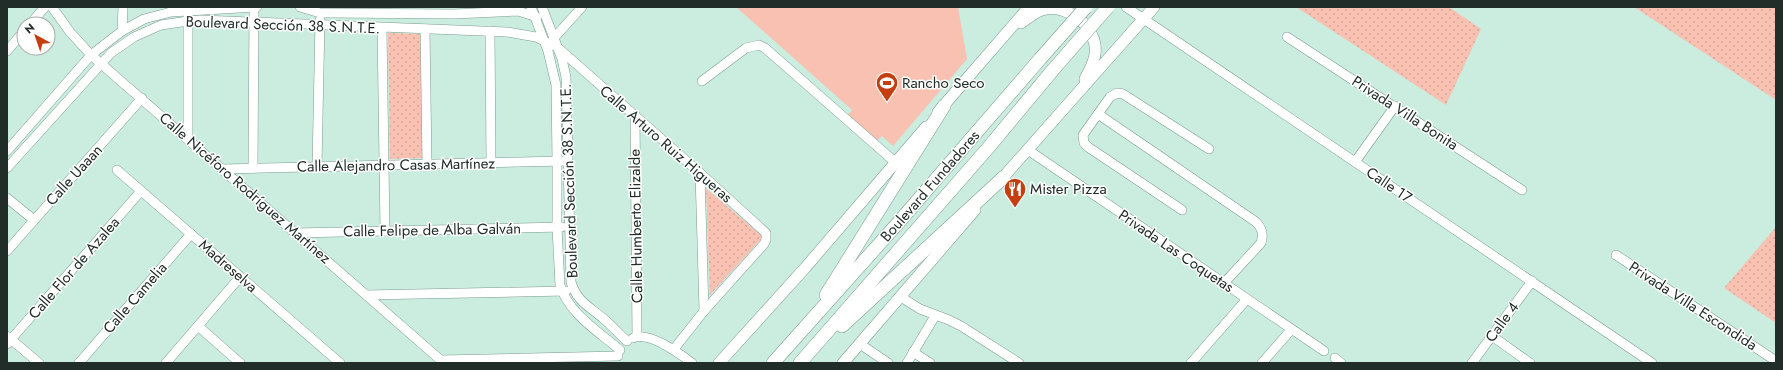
<svg xmlns="http://www.w3.org/2000/svg" width="1783" height="370" viewBox="0 0 1783 370" font-family="Jost,sans-serif">
<defs>
<pattern id="green-dots" width="8" height="8" patternUnits="userSpaceOnUse"><rect width="8" height="8" fill="#f8c1b1"/><path d="M2 2h.1M6 6h.1" fill="none" stroke="#d4a698" stroke-width="1.8" stroke-linecap="round"/></pattern>
</defs>
<rect width="100%" height="100%" fill="#caeddf"/>
<g fill="url(#green-dots)">
<polygon points="1296,7 1449,7 1481,29 1446,105"/>
<polygon points="1634,7 1776,7 1776,100"/>
<polygon points="388,33 421,34 425,158 390,159"/>
<polygon points="706,188 763,237 710,295"/>
<polygon points="1776,227 1776,323 1724,288"/>
</g>
<polygon fill="#f8c1b1" points="736,7 958,7 967,59 893,146 882,136 876,142 847,116 852,110"/>
<g fill="none" stroke-linecap="round" stroke-linejoin="round">
<g stroke="#7c9c90" stroke-width="10">
<g id="minor">
<polyline points="52,7 70,32 91,55 444,363"/>
<polyline points="300,7 320,13 330,13 454,14 518,11 537,17"/>
<path d="M531,7L548,51L556,85L557,161V228L560,285C568,313 599,332 620,350"/>
<path d="M542,7L562,59L566,77L571,282C577,302 589,306 604,319C612,326 619,334 627,341"/>
<polyline points="1126,7 1652,363"/>
<polyline points="30,24 45,7"/>
<polyline points="382,28 385,231"/>
<polyline points="425,29 427,164"/>
<polyline points="122,31 123,7"/>
<polyline points="490,31 491,163"/>
<polyline points="1287,37 1522,190"/>
<polyline points="554,38 582,7"/>
<polyline points="7,51 24,31"/>
<polyline points="702,81 746,48 759,45 765,48 895,162"/>
<path d="M1098,114L1256,222C1262,228 1264,234 1261,243L1224,283"/>
<polyline points="635,115 637,336"/>
<polyline points="188,138 188,16"/>
<polyline points="1028,150 1324,351"/>
<polyline points="7,151 91,55 122,31 144,19 171,12 257,7"/>
<polyline points="1355,162 1395,106"/>
<polyline points="317,166 320,20"/>
<polyline points="7,168 111,53 134,37 161,25 188,21 201,20 507,32 536,37 557,47 700,173 766,233 766,240 764,244 704,311 674,349"/>
<polyline points="253,168 254,7"/>
<polyline points="223,169 564,161"/>
<polyline points="117,170 340,363"/>
<polyline points="700,173 704,311"/>
<polyline points="7,198 34,220"/>
<polyline points="1182,210 1088,147 1084,143 1083,135 1110,97 1117,93 1123,94 1209,149"/>
<polyline points="296,233 562,227"/>
<polyline points="7,251 142,98"/>
<polyline points="1616,255 1776,361"/>
<polyline points="367,295 566,291"/>
<polyline points="901,297 920,309 949,320 961,326 1019,363"/>
<polyline points="198,326 240,363"/>
<polyline points="7,336 39,363"/>
<polyline points="1492,336 1530,363"/>
<path d="M633,338C649,331 680,354 692,363"/>
<polyline points="7,344 141,191"/>
<polyline points="860,344 888,363"/>
<polyline points="913,352 930,363"/>
<polyline points="1335,358 1341,363"/>
<polyline points="441,360 618,356"/>
<polyline points="79,363 191,234"/>
<polyline points="166,363 240,277"/>
<polyline points="907,363 935,316"/>
<polyline points="1191,363 1247,299"/>
<polyline points="1262,363 1291,330"/>
<polyline points="1472,363 1532,281"/>
</g>
</g>
<g stroke="#7c9c90" stroke-width="12">
<g id="major">
<path d="M1021,23C1027,19 1035,12 1042,10C1067,2 1099,28 1095,54C1094,63 1089,71 1085,79"/>
<polyline points="938,112 1029,7"/>
<polyline points="998,183 1154,7"/>
<polyline points="719,363 805,268 926,127"/>
<polyline points="843,363 975,210"/>
</g>
</g>
<g stroke="#7c9c90" stroke-width="14">
<g id="highway">
<polyline points="826,295 944,106"/>
<polyline points="842,326 1004,177"/>
<polyline points="773,363 898,223 1040,59"/>
<polyline points="800,363 988,148 1052,71"/>
</g>
</g>
<use href="#minor" stroke="#fff" stroke-width="9"/>
<use href="#major" stroke="#fff" stroke-width="11"/>
<use href="#highway" stroke="#fff" stroke-width="13"/>
<g stroke="#7c9c90" stroke-width="14" stroke-linecap="butt">
<g id="highway-bridge">
<polyline points="1040,59 1086,7"/>
<polyline points="1052,71 1108,7"/>
</g>
</g>
<use href="#highway-bridge" stroke="#fff" stroke-width="13"/>
</g>
<defs>
<g id="stadium-pin" transform="scale(1.15)"><path d="M0 17L-7.5 6A9.5 9.5 0 1 1 7.5 6Z" fill="#c63e10" stroke="#fff"/><path d="M0-5a6.5 5 0 1 0 0 10a6.5 5 0 1 0 0-10ZM-3.5-1.8h7v3.6h-7Z" fill="#fff"/></g>
<g id="restaurant-pin" transform="scale(1.15)"><path d="M0 17L-7.5 6A9.5 9.5 0 1 1 7.5 6Z" fill="#c63e10" stroke="#fff"/><path d="M-5-6h1v4h1v-4h1v4h1v-4h1v5L-1.5 .5V6h-2V.5L-5-1ZM5-6V6H3V1.5H1.5Q1.5-4 5-6Z" fill="#fff"/></g>
</defs>
<g fill-rule="evenodd">
<use href="#stadium-pin" x="887" y="83"/>
<use href="#restaurant-pin" x="1015" y="189"/>
</g>
<g text-anchor="middle" stroke-width="3" stroke-linejoin="round" paint-order="stroke">
<g font-size="15" fill="#202d28" stroke="#fff">
<text transform="translate(283 25) rotate(2)" y="5">Boulevard Sección 38 S.N.T.E.</text>
<text transform="translate(1405 113) rotate(33)" y="5">Privada Villa Bonita</text>
<text transform="translate(666 144) rotate(41)" y="5">Calle Arturo Ruiz Higueras</text>
<text transform="translate(396 165) rotate(-1)" y="5">Calle Alejandro Casas Martínez</text>
<text transform="translate(74 175) rotate(-48)" y="5">Calle Uaaan</text>
<text transform="translate(569 181) rotate(-92)" y="5">Boulevard Sección 38 S.N.T.E.</text>
<text transform="translate(1389 185) rotate(34)" y="5">Calle 17</text>
<text transform="translate(930 186) rotate(-49)" y="5">Boulevard Fundadores</text>
<text transform="translate(245 188) rotate(41)" y="5">Calle Nicéforo Rodríguez Martínez</text>
<text transform="translate(636 226) rotate(-91)" y="5">Calle Humberto Elizalde</text>
<text transform="translate(432 230) rotate(-1)" y="5">Calle Felipe de Alba Galván</text>
<text transform="translate(1176 251) rotate(34)" y="5">Privada Las Coquetas</text>
<text transform="translate(228 266) rotate(41)" y="5">Madreselva</text>
<text transform="translate(74 268) rotate(-49)" y="5">Calle Flor de Azalea</text>
<text transform="translate(135 298) rotate(-49)" y="5">Calle Camelia</text>
<text transform="translate(1693 306) rotate(33)" y="5">Privada Villa Escondida</text>
<text transform="translate(1502 322) rotate(-54)" y="5">Calle 4</text>
</g>
<g font-size="15" fill="#202d28" stroke="#fff" text-anchor="start">
<text x="902" y="88">Rancho Seco</text>
<text x="1030" y="194">Mister Pizza</text>
</g>
</g>
<rect width="1783" height="370" fill="none" stroke="#202d28" stroke-width="16"/>
<g transform="translate(36 36) rotate(320)"><circle r="19" fill="#ffffff" stroke="#a6aba9"/>
<path d="M0-3L7 15L0 10L-7 15Z" fill="#c63e10"/>
<text y="-6" font-size="11" font-weight="bold" text-anchor="middle" fill="#202d28">N</text>
</g>
</svg>
